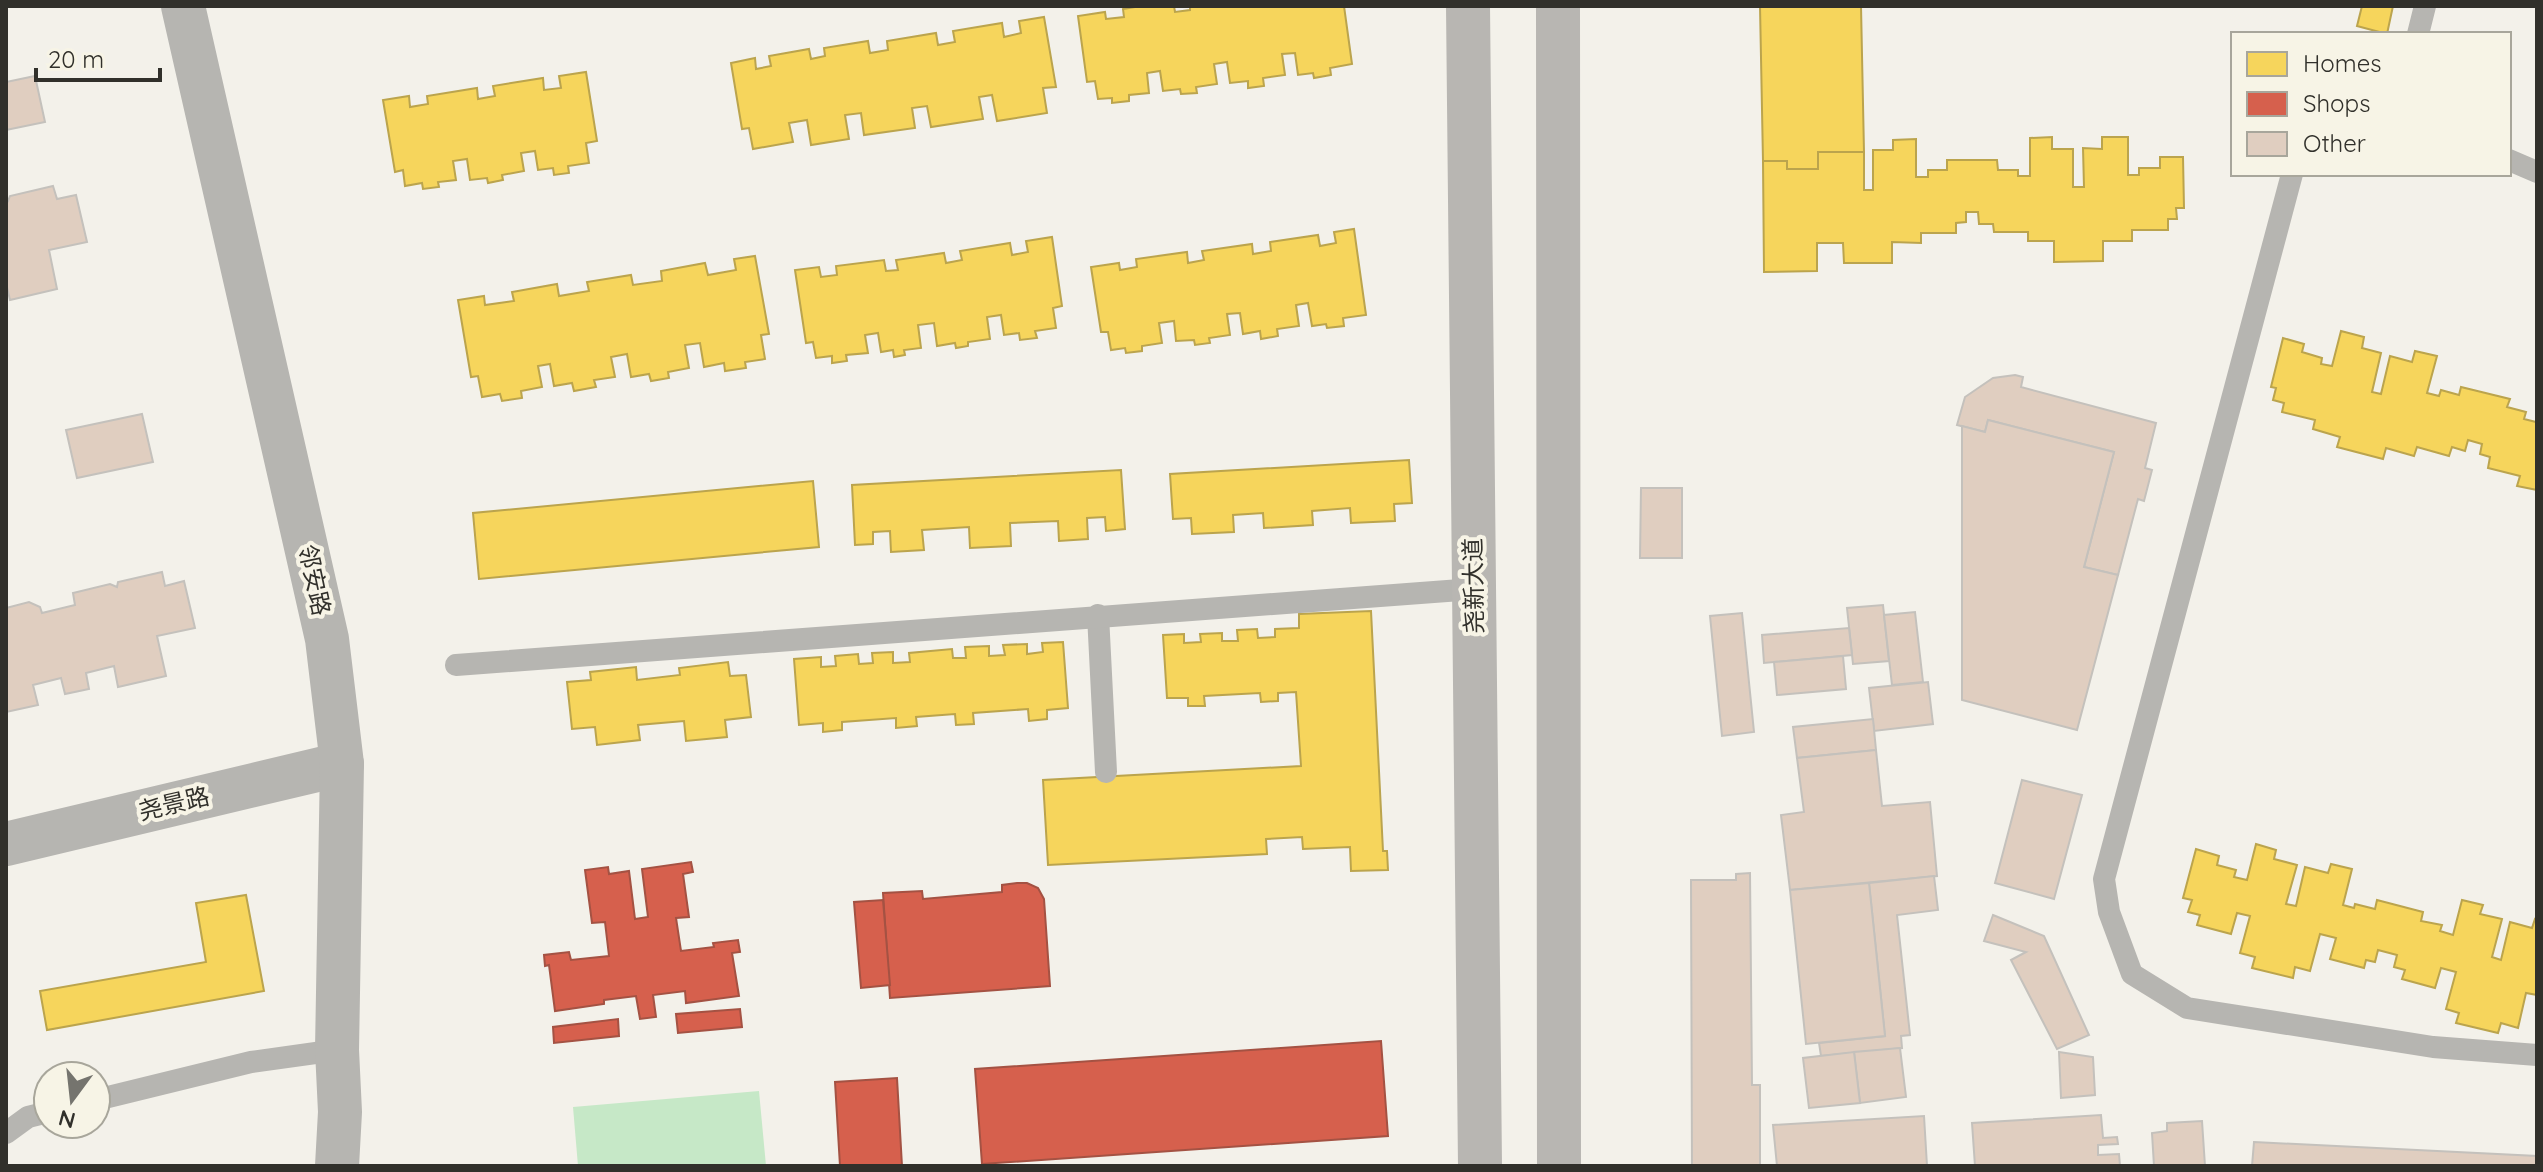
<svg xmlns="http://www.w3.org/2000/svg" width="2543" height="1172" viewBox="0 0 2543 1172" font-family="Quicksand,'Noto Sans SC',sans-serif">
<rect width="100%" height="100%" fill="#f3f1ea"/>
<polygon fill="#c6e8c7" points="759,1091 766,1166 578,1166 573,1107"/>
<g fill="#f6d55c" stroke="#bba44d" stroke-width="2">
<polygon points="1141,6 1174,6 1175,12 1190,10 1190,6 1344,6 1352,64 1330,68 1331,75 1314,78 1313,73 1298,75 1295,53 1282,54 1285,75 1263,78 1264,86 1248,88 1248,81 1230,83 1227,62 1214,64 1217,84 1196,87 1197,93 1181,94 1180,89 1163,91 1160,71 1147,73 1149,93 1129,95 1129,101 1112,103 1112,98 1098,99 1095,81 1087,82 1078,16 1105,12 1106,19 1124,17 1123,9"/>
<polygon points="1760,6 1861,6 1864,152 1818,152 1818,169 1787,169 1787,161 1763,161"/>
<polygon points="2362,6 2393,6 2387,34 2357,26"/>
<polygon points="1044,17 1056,87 1043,88 1047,113 997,121 992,95 979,97 983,119 931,127 927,106 912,108 915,128 864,135 861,113 845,115 849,139 811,145 807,120 789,123 793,142 753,149 749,128 742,129 731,63 755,58 756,69 771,66 769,56 809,49 811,59 825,56 824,48 868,41 870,53 888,50 887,41 936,33 938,45 955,42 953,31 1002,23 1004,37 1021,33 1019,21"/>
<polygon points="586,72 597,141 586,143 589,163 568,166 569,173 554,175 553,168 538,170 535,151 521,153 524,171 502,175 503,180 488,183 487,178 470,180 467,159 453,161 456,180 438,182 439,187 423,189 422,183 405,186 403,170 395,172 383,100 409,96 410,107 428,104 427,96 477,88 478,99 495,96 493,86 543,78 544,90 561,88 559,76"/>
<polygon points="2052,137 2052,149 2073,149 2073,187 2084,187 2083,148 2102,149 2102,137 2128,137 2128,175 2139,175 2139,168 2160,168 2160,157 2183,157 2184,208 2176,208 2177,219 2168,219 2168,230 2132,230 2132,241 2103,241 2103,261 2054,262 2054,241 2028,241 2028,232 1994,232 1993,224 1979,224 1978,212 1966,212 1966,222 1956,223 1956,233 1921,233 1921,243 1892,242 1892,263 1844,263 1843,243 1817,243 1817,271 1764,272 1763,161 1787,161 1787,169 1818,169 1818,152 1864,152 1864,190 1873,190 1873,150 1893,150 1893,140 1916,139 1916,177 1928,177 1928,170 1947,170 1947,160 1997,160 1998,170 2018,170 2018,176 2030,176 2030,138"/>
<polygon points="1354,229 1366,315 1343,318 1344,326 1327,328 1326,324 1312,326 1308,303 1296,305 1299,326 1277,329 1278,336 1261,339 1260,331 1243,334 1240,313 1227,314 1230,335 1209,338 1210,343 1195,345 1194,340 1176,341 1174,321 1159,323 1162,343 1142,346 1142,351 1126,353 1125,348 1111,350 1108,332 1101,332 1091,267 1119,263 1120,270 1137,267 1136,259 1187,252 1188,263 1204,260 1202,251 1252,244 1253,254 1271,251 1270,242 1318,235 1320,246 1336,243 1334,232"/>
<polygon points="1052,237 1062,306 1053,308 1056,328 1035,331 1037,338 1020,340 1019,333 1004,335 1001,315 987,317 990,339 968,342 968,346 956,348 955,343 937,346 934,323 918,325 921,348 904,350 905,355 894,357 893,350 881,352 878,333 865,335 868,353 846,355 847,361 832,363 832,356 816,358 813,342 806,343 795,270 819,267 821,277 837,275 836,266 884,260 886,271 898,270 896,260 944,253 946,263 962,260 960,251 1010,243 1012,255 1028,252 1026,241"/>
<polygon points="755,256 769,334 761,335 765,359 745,362 746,368 725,371 724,363 704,367 700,343 685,345 689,368 668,372 669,378 651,381 649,374 631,377 627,354 611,357 615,377 594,380 596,387 574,391 572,383 554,386 550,364 538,366 542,387 521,391 522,398 502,401 500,394 482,397 478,376 471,377 458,300 484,296 485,305 514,301 512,292 557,284 559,296 589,291 587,282 631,275 633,285 662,281 661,271 705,263 708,275 736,270 734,259"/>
<polygon points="2341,331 2364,337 2362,348 2381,353 2372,392 2381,394 2390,356 2412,362 2415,351 2437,356 2427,393 2439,396 2441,390 2459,395 2461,387 2510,399 2507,407 2526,412 2524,419 2536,422 2537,419 2537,490 2517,486 2520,476 2488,468 2490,457 2480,454 2482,444 2468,440 2465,451 2452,447 2449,456 2417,447 2414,456 2386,448 2383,459 2337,447 2340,437 2313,429 2315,420 2282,412 2284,403 2273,400 2276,388 2271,387 2283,338 2304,344 2302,352 2322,358 2321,364 2332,366"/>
<polygon points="1409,460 1412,503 1394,504 1395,521 1351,523 1350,508 1312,511 1313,525 1264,528 1263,513 1233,515 1234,532 1192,534 1191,518 1173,519 1170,474"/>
<polygon points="1121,470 1125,529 1106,531 1105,517 1087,518 1088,539 1059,541 1058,521 1010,523 1011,546 970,548 969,527 922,530 924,550 891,552 890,531 873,532 873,544 855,545 852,485"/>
<polygon points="813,481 819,547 479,579 473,513"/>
<polygon points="1371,611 1383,851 1387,851 1388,870 1351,871 1350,847 1303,849 1302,837 1266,839 1267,854 1048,865 1043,780 1301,766 1296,692 1278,693 1278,701 1261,702 1260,693 1204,696 1205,706 1188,706 1188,698 1167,698 1163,635 1184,634 1184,643 1201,642 1200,634 1222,633 1222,641 1238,641 1237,630 1257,629 1258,638 1275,637 1275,629 1299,628 1299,614"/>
<polygon points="1063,642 1068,708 1047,710 1047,719 1029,721 1028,709 973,713 974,724 956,725 955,714 916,717 917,726 896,728 896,718 842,722 842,730 823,732 823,723 799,725 794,659 821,657 821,667 836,666 835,656 858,654 859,664 873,663 872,653 893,652 893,663 910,662 909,653 952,649 953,658 966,658 965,647 989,646 989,656 1005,655 1003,645 1027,644 1027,654 1043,652 1042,643"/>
<polygon points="728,662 730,676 746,675 751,717 725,720 727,737 686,741 684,721 638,725 640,740 597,745 595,727 572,729 567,682 591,680 590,672 636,667 637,680 680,675 679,668"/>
<polygon points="2256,844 2276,850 2274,859 2297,865 2286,904 2296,906 2305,867 2328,873 2331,864 2352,869 2343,905 2354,908 2355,904 2375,909 2377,900 2423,912 2421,921 2442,925 2440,931 2453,935 2462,900 2483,905 2480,914 2502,919 2492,957 2501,960 2510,922 2532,928 2535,919 2537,920 2537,995 2526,993 2518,1028 2501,1023 2498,1033 2456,1023 2459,1013 2446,1009 2456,972 2441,968 2435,988 2402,979 2405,970 2394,967 2397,955 2378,950 2375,962 2366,960 2364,968 2330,959 2336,938 2320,934 2310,971 2295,967 2293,978 2252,968 2255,957 2240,953 2250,916 2237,913 2231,934 2197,925 2200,915 2188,912 2192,900 2183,898 2196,849 2219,856 2217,865 2236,870 2234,877 2247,880"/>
<polygon points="246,895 264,991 47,1030 40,991 206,962 196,903"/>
</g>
<g fill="#d6604d" stroke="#a45243" stroke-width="2">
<polygon points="691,862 693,872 683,874 689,917 676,918 681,951 714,947 713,943 738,940 740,952 732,953 739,996 686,1003 685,991 653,995 656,1017 640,1019 636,996 604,1000 604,1004 555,1011 549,965 545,966 544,955 569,952 571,960 609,956 605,922 592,923 585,870 608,867 609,874 629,871 635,919 648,917 642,869"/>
<polygon points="1017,883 1027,883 1038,888 1044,899 1050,986 890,998 883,893 922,891 923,899 1002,892 1002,885"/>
<polygon points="883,900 890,985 861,988 854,902"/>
<polygon points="740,1009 742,1027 678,1033 676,1014"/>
<polygon points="618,1019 619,1036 554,1043 553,1027"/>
<polygon points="1381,1041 1388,1136 982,1164 975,1069"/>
<polygon points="897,1078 902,1166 840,1166 835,1082"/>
</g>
<g fill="#e0cec0" stroke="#c4c1bc" stroke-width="2">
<polygon points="35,76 45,122 6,130 6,82"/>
<polygon points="53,186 57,199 76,195 87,242 49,250 57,289 10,300 6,283 6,200 8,201 10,196"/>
<polygon points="2015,375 2023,377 2021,387 2156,423 2145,468 2152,470 2144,501 2138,499 2118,575 2084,567 2114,452 1988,420 1985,432 1957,425 1965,397 1993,378"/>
<polygon points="142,414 153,462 77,478 66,430"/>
<polygon points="1988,420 2114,452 2084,567 2118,575 2077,730 1962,700 1962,426 1985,432"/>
<polygon points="1641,488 1682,488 1682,558 1640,558"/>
<polygon points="162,572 165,586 184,581 195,628 157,636 166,676 118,687 114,666 86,673 89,689 65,694 61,678 33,685 38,705 6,712 6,608 29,602 40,607 42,613 75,605 73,593 110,584 117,587 118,582"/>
<polygon points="1883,605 1889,661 1853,664 1847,608"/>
<polygon points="1915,612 1923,682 1892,685 1884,615"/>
<polygon points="1742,613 1754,732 1722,736 1710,616"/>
<polygon points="1849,628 1852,655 1764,663 1762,635"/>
<polygon points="1843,656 1846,689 1777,695 1774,662"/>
<polygon points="1928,682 1933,724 1874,731 1869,688"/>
<polygon points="1873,719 1876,750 1797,758 1793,727"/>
<polygon points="1876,750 1882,806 1930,802 1937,876 1790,890 1781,815 1804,812 1797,758"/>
<polygon points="2022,780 2082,795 2054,899 1995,883"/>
<polygon points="1750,873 1752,1085 1760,1085 1760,1166 1692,1166 1691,880 1736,880 1736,874"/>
<polygon points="1934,876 1938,910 1897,915 1910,1035 1901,1036 1902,1048 1821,1056 1819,1043 1885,1036 1869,883"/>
<polygon points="1869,883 1885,1036 1806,1044 1790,890"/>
<polygon points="1993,915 2044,936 2089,1035 2057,1049 2011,960 2026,952 1984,941"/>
<polygon points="1900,1048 1906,1097 1860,1103 1854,1052"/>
<polygon points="1854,1052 1860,1103 1809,1108 1803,1058"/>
<polygon points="2059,1052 2093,1057 2095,1095 2061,1098"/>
<polygon points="2101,1115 2103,1138 2117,1137 2118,1144 2098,1145 2098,1155 2119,1154 2120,1166 1975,1166 1972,1123"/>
<polygon points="1924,1116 1927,1166 1777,1166 1773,1125"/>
<polygon points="2202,1121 2205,1166 2154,1166 2152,1133 2167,1131 2167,1123"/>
<polygon points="2254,1142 2537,1156 2537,1166 2252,1166"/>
</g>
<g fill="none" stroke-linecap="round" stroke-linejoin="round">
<g stroke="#b6b5b1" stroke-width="22">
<polyline points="2418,34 2425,6"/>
<polyline points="2509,160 2537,172"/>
<polyline points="2292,174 2104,879 2109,912 2132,974 2187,1008 2433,1047 2537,1055"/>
<polyline points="1098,615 1106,772"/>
<polyline points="456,665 1474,589"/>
<polyline points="96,1100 251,1062 337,1050"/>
<polyline points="6,1133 28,1117 48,1112"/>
</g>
<polyline stroke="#b6b5b1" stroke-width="44" points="6,844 342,764"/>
<polyline stroke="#b6b5b1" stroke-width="44" points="183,6 327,639 342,764 337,1050 340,1112 337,1166"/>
<g stroke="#b8b6b2" stroke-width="44">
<polyline points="1468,6 1480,1166"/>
<polyline points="1558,6 1559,1166"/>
</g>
</g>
<g text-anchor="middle" stroke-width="8" stroke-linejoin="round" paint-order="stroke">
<g font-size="24" fill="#31302b" stroke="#f7f4e6">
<text transform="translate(314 580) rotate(78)" y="8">邻安路</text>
<text transform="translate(1474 586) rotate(-91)" y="8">尧新大道</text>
<text transform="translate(174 804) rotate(-13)" y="8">尧景路</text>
</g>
</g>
<rect width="2543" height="1172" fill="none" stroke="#31302b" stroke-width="16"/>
<rect x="2231" y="32" width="280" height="144" fill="#f7f4e6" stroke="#a8a69b" stroke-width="2"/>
<rect x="2247" y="52" width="40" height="24" fill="#f6d55c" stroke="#a8a69b" stroke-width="2"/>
<text x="2303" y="72" font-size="24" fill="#31302b">Homes</text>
<rect x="2247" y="92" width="40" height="24" fill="#d6604d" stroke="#a8a69b" stroke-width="2"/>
<text x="2303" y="112" font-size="24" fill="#31302b">Shops</text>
<rect x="2247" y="132" width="40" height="24" fill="#e0cec0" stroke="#a8a69b" stroke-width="2"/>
<text x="2303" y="152" font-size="24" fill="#31302b">Other</text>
<g transform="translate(72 1100) rotate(195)"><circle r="38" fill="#f7f4e6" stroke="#a8a69b" stroke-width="2"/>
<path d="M0-6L14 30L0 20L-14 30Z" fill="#75746e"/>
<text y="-12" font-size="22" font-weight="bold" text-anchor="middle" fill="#31302b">N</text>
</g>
<path d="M36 68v12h124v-12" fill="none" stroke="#31302b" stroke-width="4"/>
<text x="48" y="68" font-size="24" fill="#31302b" stroke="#f7f4e6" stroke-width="6" paint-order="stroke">20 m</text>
</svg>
